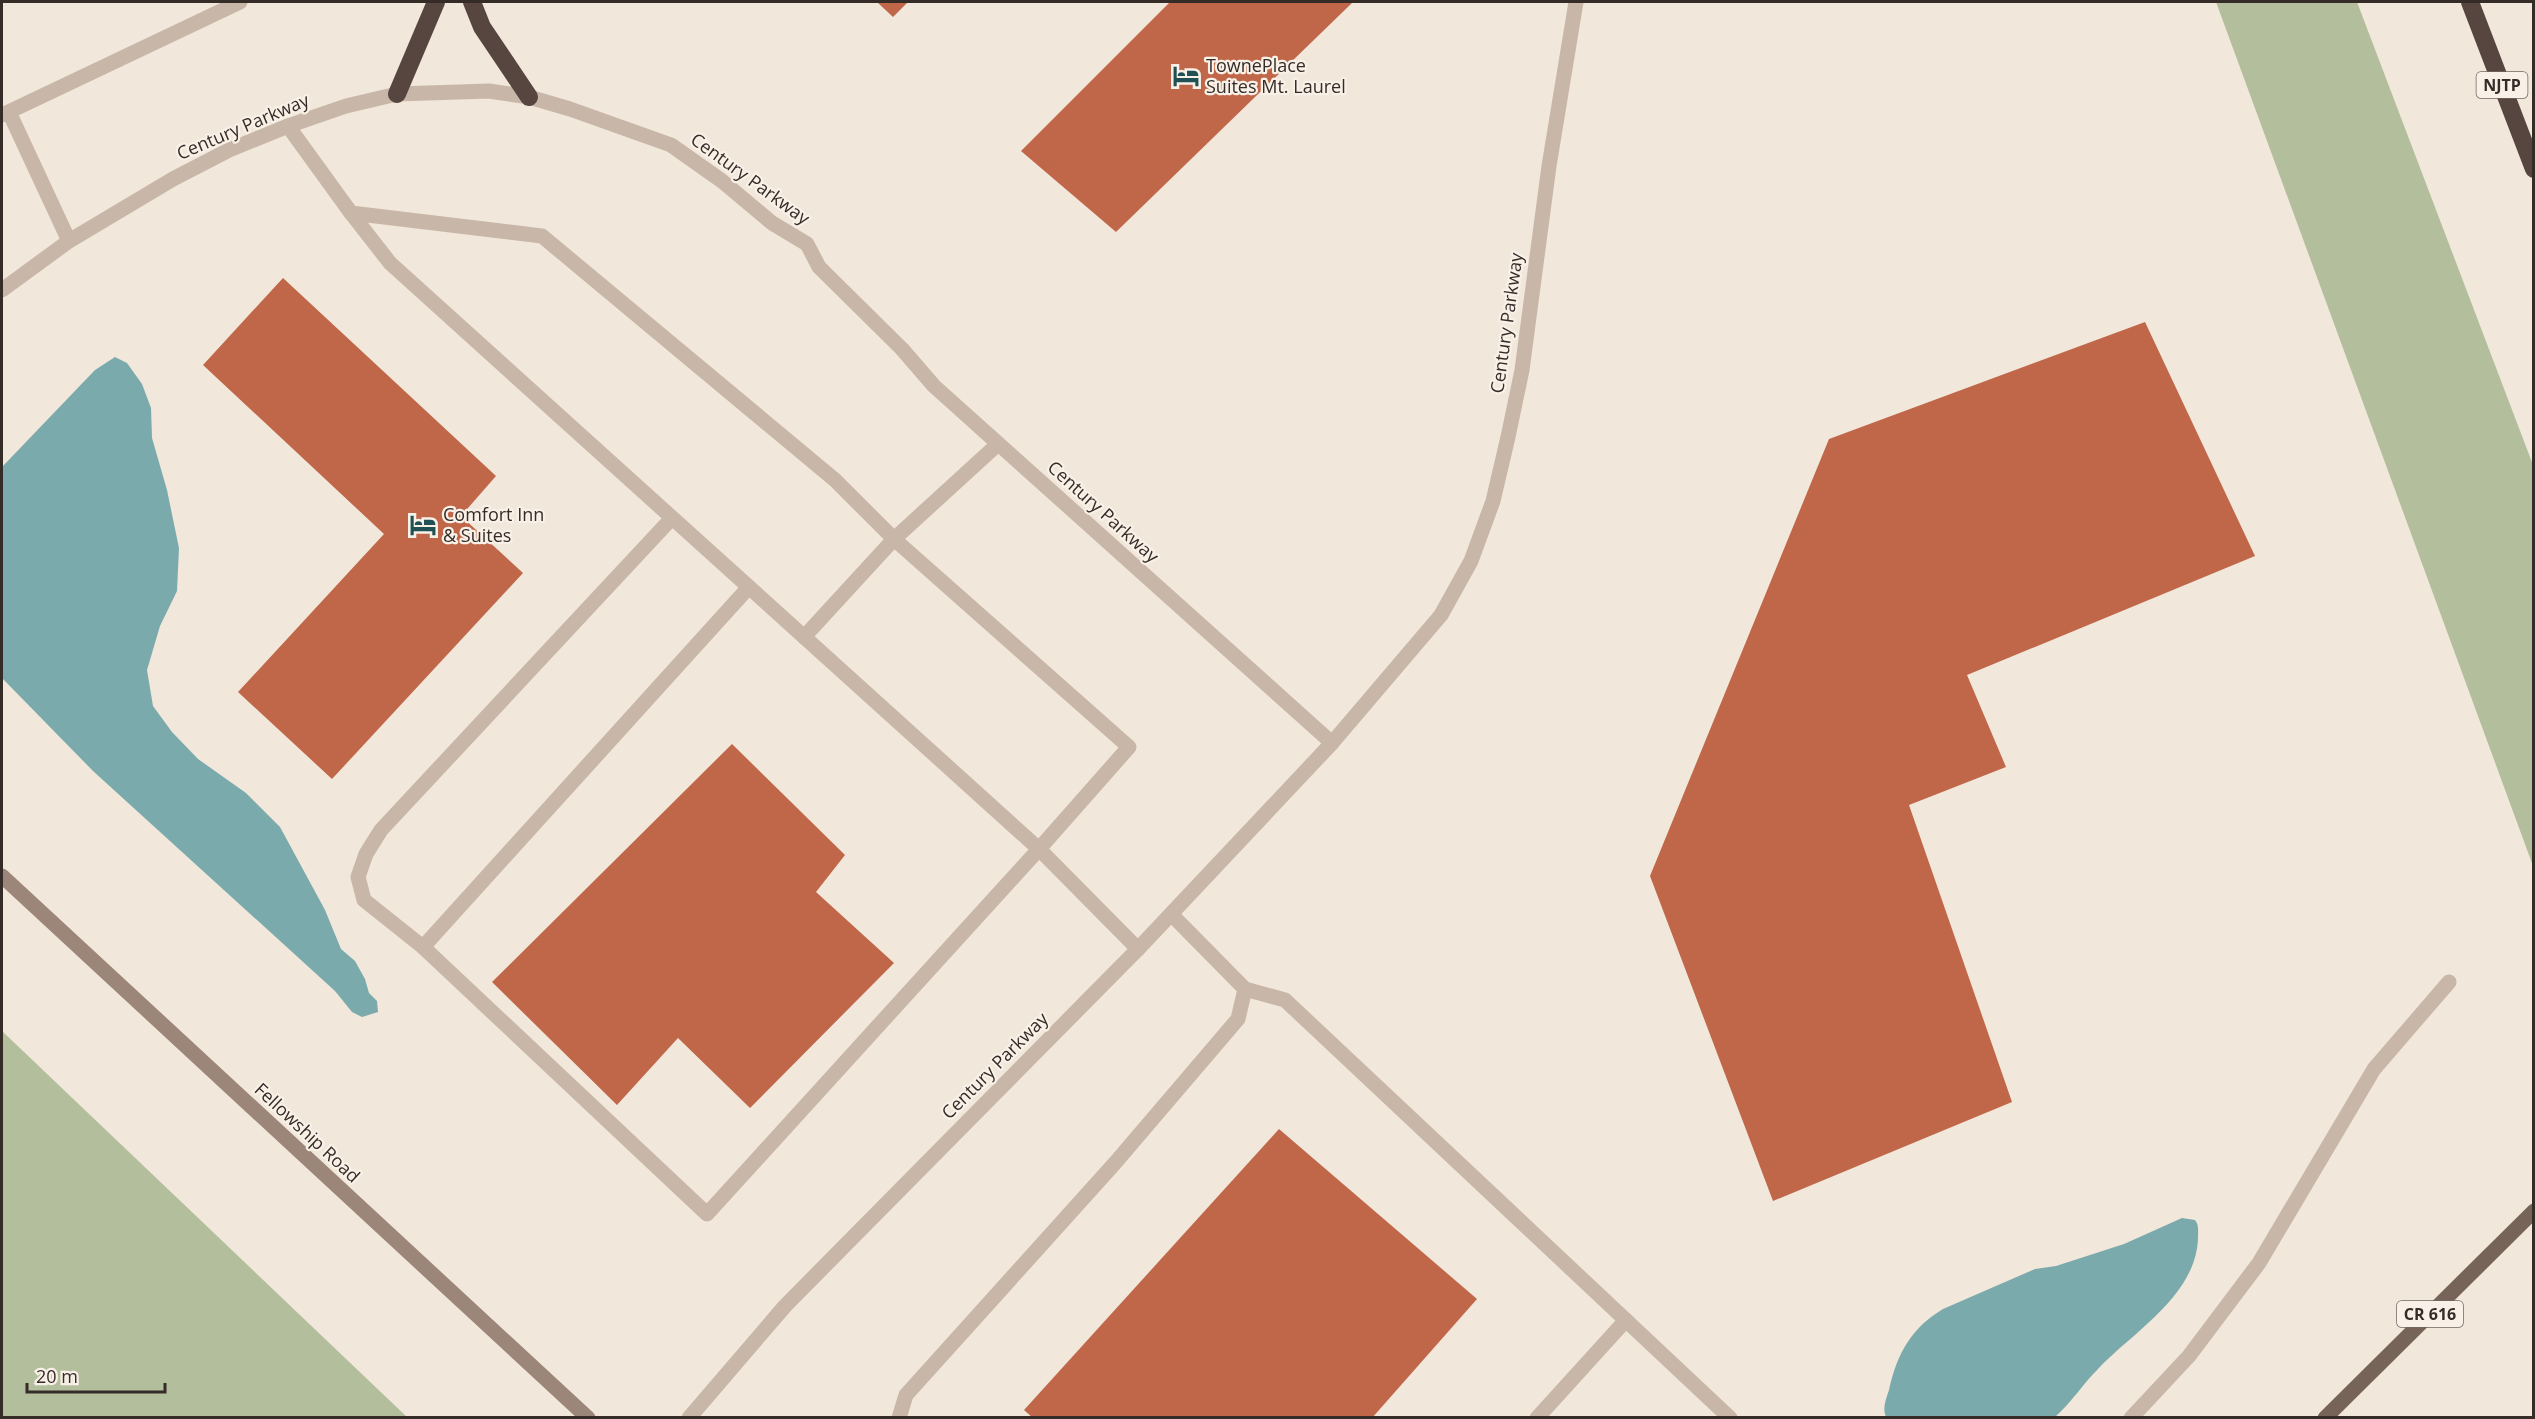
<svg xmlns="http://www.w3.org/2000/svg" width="2535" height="1419" viewBox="0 0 2535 1419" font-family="'Open Sans',sans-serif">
<rect width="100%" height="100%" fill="#f1e7db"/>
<g fill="#b3bf9c">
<polygon points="2216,2 2357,2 2533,465 2533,866"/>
<polygon points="2,1031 407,1417 2,1417"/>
</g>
<g fill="#7baaad">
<polygon points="115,357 127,363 142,384 151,408 152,438 167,490 179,548 177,591 160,626 147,670 153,706 172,732 198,759 246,793 280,827 325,910 341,949 355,961 365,979 369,993 377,1001 378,1012 362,1017 352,1012 335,991 93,771 2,678 2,467 95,370"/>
<path d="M2182,1218L2195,1220C2199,1225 2198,1230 2198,1237C2197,1295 2134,1331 2098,1369C2083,1384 2071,1403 2055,1417H1886C1882,1408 1886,1399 1889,1390C1897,1354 1911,1328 1943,1309L2035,1269L2056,1266L2124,1244Z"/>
</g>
<g fill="#c16749">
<polygon points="877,2 908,2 893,17"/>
<polygon points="1170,2 1353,2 1116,232 1021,151"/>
<polygon points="283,278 496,476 461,516 523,573 332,779 238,692 384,534 203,365"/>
<polygon points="2145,322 2255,556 1967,675 2006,767 1909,805 2012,1102 1773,1201 1650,876 1829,439"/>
<polygon points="732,744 845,855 816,892 894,963 750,1108 678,1038 617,1105 492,982"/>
<polygon points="1279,1129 1477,1299 1372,1418 1033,1418 1024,1410"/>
</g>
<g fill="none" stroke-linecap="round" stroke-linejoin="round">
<g stroke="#c8b7a8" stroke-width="15">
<polyline points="9,112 69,241"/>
<polyline points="2,115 240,2"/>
<polyline points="288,126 351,213 542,236 835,480 894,539 998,444"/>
<polyline points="351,213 390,263 1039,849 707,1214 423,947"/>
<polyline points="672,518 381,830 366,854 358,877 364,900 423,947 749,587"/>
<polyline points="804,637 894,539 1129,747 1039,849 1138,949"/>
<polyline points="1171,914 1245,989 1285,1000 1730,1418"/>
<polyline points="899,1418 906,1395 1115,1163 1238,1019 1245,989"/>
<polyline points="1537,1418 1626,1320"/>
<polyline points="2131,1418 2189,1356 2259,1263 2374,1069 2449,982"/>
</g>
<g stroke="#c8b7a8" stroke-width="15">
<polyline points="2,290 69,241 173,179 229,150 288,126 346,106 397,94 489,91 529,97 570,109 671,145 722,181 772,223 807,244 819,267 902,349 934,386 1332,743"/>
<polyline points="689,1418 785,1306 1138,949 1332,743 1441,615 1471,561 1493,501 1508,437 1522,370 1549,166 1576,2"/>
</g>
<polyline stroke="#9c8679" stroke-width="15" points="2,876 588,1418"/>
<polyline stroke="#776459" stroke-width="15" points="2325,1418 2534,1211"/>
<g stroke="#56463f" stroke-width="18">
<polyline points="472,2 482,27 529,97"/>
<polyline points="2470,2 2534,169"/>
<polyline points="397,94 436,2"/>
</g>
</g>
<defs>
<g id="hotel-bare" transform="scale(2.07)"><path d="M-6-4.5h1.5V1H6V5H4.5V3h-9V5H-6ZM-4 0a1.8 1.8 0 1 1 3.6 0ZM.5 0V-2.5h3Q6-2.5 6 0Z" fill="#1f5155" stroke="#f9f1e7" stroke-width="2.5" paint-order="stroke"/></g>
</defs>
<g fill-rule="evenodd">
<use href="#hotel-bare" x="1186" y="76"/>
<use href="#hotel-bare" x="423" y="525"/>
</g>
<g text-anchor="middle" stroke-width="4.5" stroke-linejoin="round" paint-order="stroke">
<g fill="#f9f1e7" stroke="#706761" stroke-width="1.5">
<rect x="2476.5" y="72" width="51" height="26" rx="4.5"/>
<rect x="2397" y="1301" width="66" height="26" rx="4.5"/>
</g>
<g font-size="16" font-weight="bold" fill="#352c28">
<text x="2502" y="91">NJTP</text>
<text x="2430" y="1320">CR 616</text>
</g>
<g font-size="18" fill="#352c28" stroke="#f9f1e7" text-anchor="start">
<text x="1206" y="72">TownePlace<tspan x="1206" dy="21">Suites Mt. Laurel</tspan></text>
<text x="443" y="521">Comfort Inn<tspan x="443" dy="21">&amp; Suites</tspan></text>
</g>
<g font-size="18" fill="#352c28" stroke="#f9f1e7">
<text transform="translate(243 127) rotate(-23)" y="6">Century Parkway</text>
<text transform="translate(750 179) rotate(36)" y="6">Century Parkway</text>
<text transform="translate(1507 323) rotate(-82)" y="6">Century Parkway</text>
<text transform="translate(1103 512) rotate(42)" y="6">Century Parkway</text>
<text transform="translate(995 1066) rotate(-45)" y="6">Century Parkway</text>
<text transform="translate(307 1133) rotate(43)" y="6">Fellowship Road</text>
</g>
</g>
<rect width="2535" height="1419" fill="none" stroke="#352c28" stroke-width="6"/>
<path d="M27 1383v9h138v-9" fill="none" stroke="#352c28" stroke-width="3"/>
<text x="36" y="1383" font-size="18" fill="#352c28" stroke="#f9f1e7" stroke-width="4.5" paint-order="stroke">20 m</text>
</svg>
